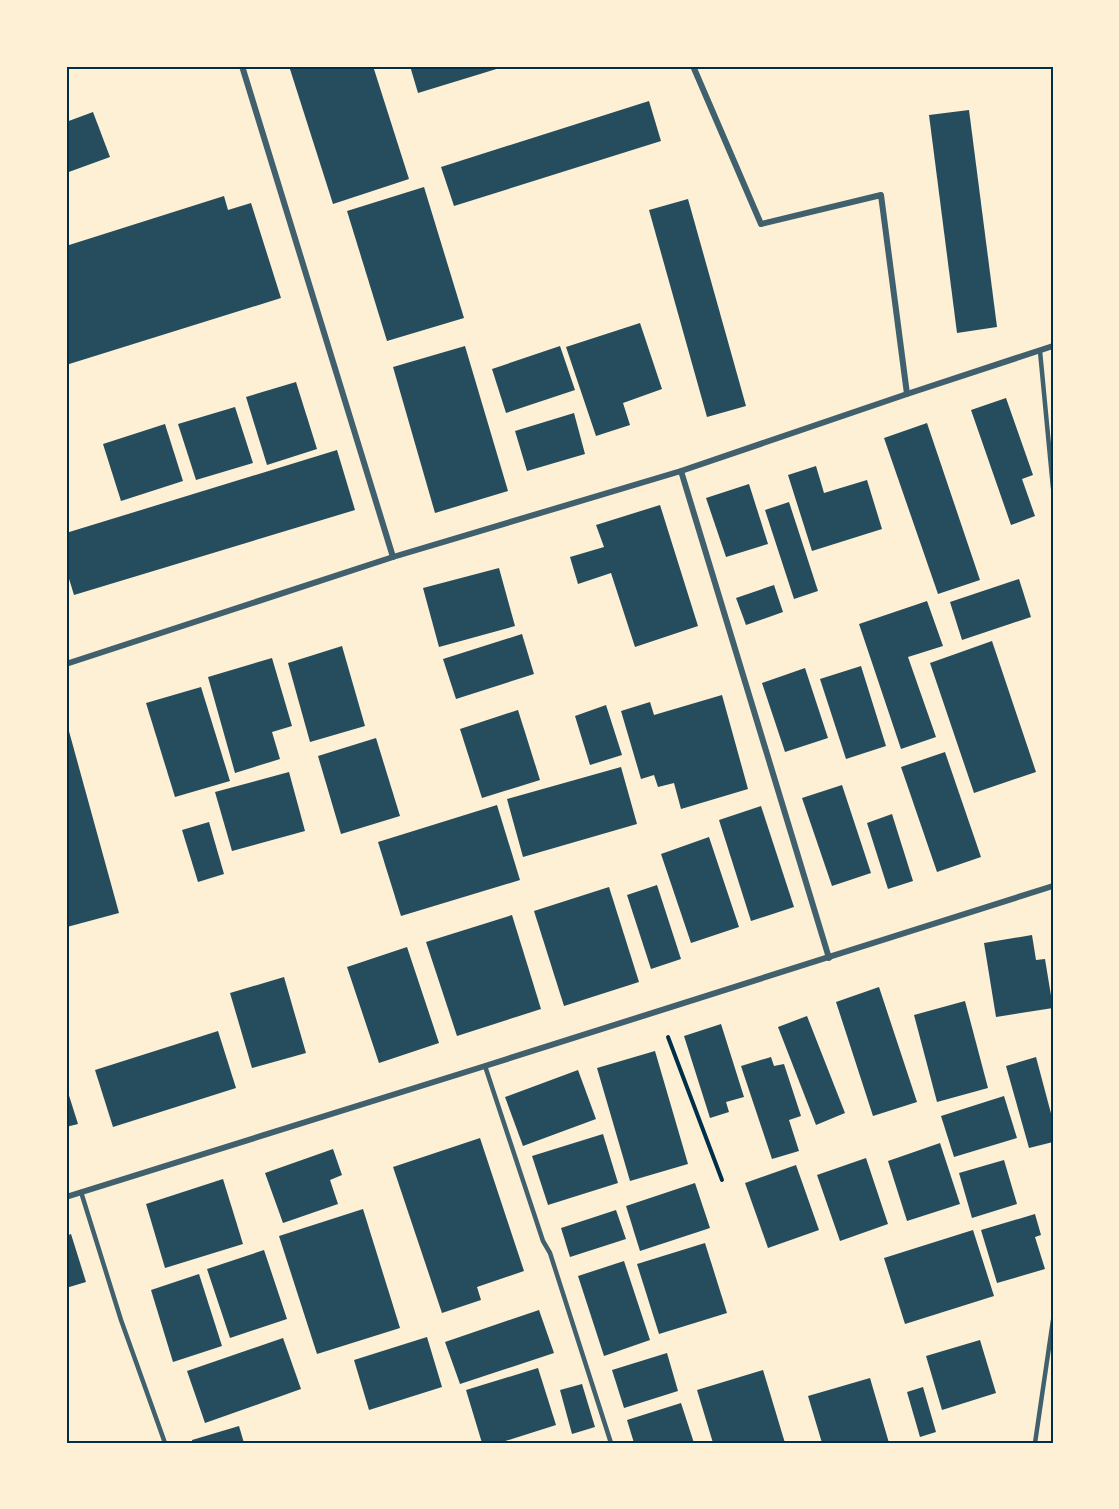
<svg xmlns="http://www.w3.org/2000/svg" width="1119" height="1509" viewBox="0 0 1119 1509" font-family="'Zilla Slab',serif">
<rect width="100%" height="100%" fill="#fdf0d5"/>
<g fill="#264d5e">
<polygon points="289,66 373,66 409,179 333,204"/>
<polygon points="410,66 503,66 503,67 418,93"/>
<polygon points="649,101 661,141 454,206 441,167"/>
<polygon points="969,110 997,327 957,333 929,115"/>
<polygon points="93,112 110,157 66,173 66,122"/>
<polygon points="424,187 464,318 387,341 347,211"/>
<polygon points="224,196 228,210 251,203 281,298 66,365 66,246"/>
<polygon points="688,199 746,406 707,417 649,210"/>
<polygon points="640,323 662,389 623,403 630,425 596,436 566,347"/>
<polygon points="465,346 508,491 435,513 393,367"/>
<polygon points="560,346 575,390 506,413 492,369"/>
<polygon points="296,382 317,449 267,465 246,397"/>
<polygon points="1006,398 1033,475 1022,479 1035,516 1011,525 971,410"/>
<polygon points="235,407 253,463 196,480 178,424"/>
<polygon points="574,413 585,454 527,471 515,431"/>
<polygon points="927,423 980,580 938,594 884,438"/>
<polygon points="165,424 183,481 121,501 103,444"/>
<polygon points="337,450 355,510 74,595 66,569 66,533"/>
<polygon points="816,466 824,493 867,480 882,529 812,551 788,475"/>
<polygon points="749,484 768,544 726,557 706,498"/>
<polygon points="789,502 818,591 794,599 765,510"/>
<polygon points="660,505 698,626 635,647 611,573 578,584 570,557 604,547 596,525"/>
<polygon points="499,568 515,626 439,647 423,588"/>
<polygon points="1019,579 1031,617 962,640 950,602"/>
<polygon points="774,585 783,612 746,625 736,598"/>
<polygon points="927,601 943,646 908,657 936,737 901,749 859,624"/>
<polygon points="522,634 534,674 456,699 443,659"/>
<polygon points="992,641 1036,772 974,793 930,663"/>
<polygon points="342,646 365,726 310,742 288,663"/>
<polygon points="272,658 292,726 272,732 280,759 235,773 208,677"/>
<polygon points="861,666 886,746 846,759 820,679"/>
<polygon points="805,668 828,738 785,752 762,683"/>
<polygon points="201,687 230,781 175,797 146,703"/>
<polygon points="722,695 748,789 681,809 674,783 658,787 654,775 641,779 621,711 650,702 654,715"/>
<polygon points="606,705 622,755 590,765 575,716"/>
<polygon points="518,710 540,780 482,798 460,729"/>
<polygon points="67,724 119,913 67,927 66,922"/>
<polygon points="376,738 400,816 341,834 318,756"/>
<polygon points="945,752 981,857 937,872 901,767"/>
<polygon points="621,767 637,824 523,857 507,799"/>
<polygon points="289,772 305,831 232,851 215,792"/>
<polygon points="842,785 871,873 832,886 802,798"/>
<polygon points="497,805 520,880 401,916 378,842"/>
<polygon points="761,806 794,907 751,921 719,820"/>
<polygon points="892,814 913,881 888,889 867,823"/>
<polygon points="209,822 224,874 198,882 182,830"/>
<polygon points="709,837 739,927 691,943 661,854"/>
<polygon points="657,885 681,959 651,969 627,895"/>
<polygon points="609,887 639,982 564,1006 534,911"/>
<polygon points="512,915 541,1009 457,1036 426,942"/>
<polygon points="1032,935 1036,960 1045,959 1053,1008 996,1017 984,943"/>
<polygon points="407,947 439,1043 379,1063 347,967"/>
<polygon points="284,977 306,1053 252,1068 230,993"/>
<polygon points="879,987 917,1102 873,1116 836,1002"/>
<polygon points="965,1001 988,1088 937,1102 914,1015"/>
<polygon points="807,1016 845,1113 816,1125 778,1027"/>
<polygon points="721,1024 744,1097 726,1102 729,1112 710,1118 684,1036"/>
<polygon points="218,1031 236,1088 113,1127 95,1070"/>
<polygon points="655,1051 688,1164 630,1181 597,1068"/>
<polygon points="771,1057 774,1066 784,1064 801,1116 789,1120 799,1151 772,1159 741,1066"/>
<polygon points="1036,1057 1053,1121 1053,1142 1029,1148 1006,1066"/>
<polygon points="578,1070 596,1119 523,1146 505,1097"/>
<polygon points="66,1086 78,1124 66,1127"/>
<polygon points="1004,1096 1017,1138 954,1157 941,1116"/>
<polygon points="603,1134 618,1183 548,1205 532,1156"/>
<polygon points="480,1138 524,1271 477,1287 481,1300 442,1313 393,1167"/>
<polygon points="940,1143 960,1204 907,1221 888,1161"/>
<polygon points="333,1149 342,1175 330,1180 338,1204 283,1223 265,1173"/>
<polygon points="866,1158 888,1224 840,1241 817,1175"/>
<polygon points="1004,1160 1017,1204 972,1218 959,1173"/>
<polygon points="796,1165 819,1230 768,1248 745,1183"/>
<polygon points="223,1179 243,1244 165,1268 146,1204"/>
<polygon points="695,1183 710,1228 640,1251 626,1206"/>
<polygon points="363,1209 400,1328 317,1354 279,1236"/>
<polygon points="616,1210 626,1239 570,1257 561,1228"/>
<polygon points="1035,1214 1041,1235 1035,1237 1045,1269 997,1283 981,1230"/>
<polygon points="973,1230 994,1296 905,1324 884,1258"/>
<polygon points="71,1234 86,1282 66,1288 66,1236"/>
<polygon points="705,1243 727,1313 659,1334 637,1264"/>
<polygon points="264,1250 287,1319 230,1338 207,1269"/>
<polygon points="624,1261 650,1340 604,1356 578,1276"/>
<polygon points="199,1274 222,1346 173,1362 151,1290"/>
<polygon points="539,1310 554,1353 460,1384 445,1342"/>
<polygon points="427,1337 442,1387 369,1410 354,1360"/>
<polygon points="283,1338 301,1389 205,1423 187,1371"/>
<polygon points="980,1340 996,1393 942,1410 926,1356"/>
<polygon points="667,1353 678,1391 624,1408 612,1370"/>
<polygon points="538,1368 556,1425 499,1443 482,1443 466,1390"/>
<polygon points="763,1370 785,1443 713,1443 697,1390"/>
<polygon points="870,1378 889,1443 822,1443 808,1396"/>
<polygon points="582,1384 595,1427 572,1434 560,1390"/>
<polygon points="923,1387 936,1432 920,1437 907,1392"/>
<polygon points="681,1403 694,1443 634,1443 627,1420"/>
<polygon points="239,1426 244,1443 192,1443 192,1440"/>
</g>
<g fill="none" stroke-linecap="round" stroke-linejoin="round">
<polyline stroke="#003049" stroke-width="4" points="668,1037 722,1180"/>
<g stroke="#3f606c" stroke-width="4.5">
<polyline points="1040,351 1053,488"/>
<polyline points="485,1066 543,1241 550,1253 611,1443"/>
<polyline points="81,1192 121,1320 165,1443"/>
<polyline points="1035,1443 1053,1320"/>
</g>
<g stroke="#3f606c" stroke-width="6">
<polyline points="242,66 393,557"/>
<polyline points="693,66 761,224 881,195 907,394"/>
<polyline points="681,471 829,958"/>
<polyline points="66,664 393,557 681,471 907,394 1053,346"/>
<polyline points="66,1197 485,1066 1053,886"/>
</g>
</g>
<rect width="1119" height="1509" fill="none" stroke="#fdf0d5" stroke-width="135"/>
<rect x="68" y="68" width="984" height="1374" fill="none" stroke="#003049" stroke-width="2"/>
</svg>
